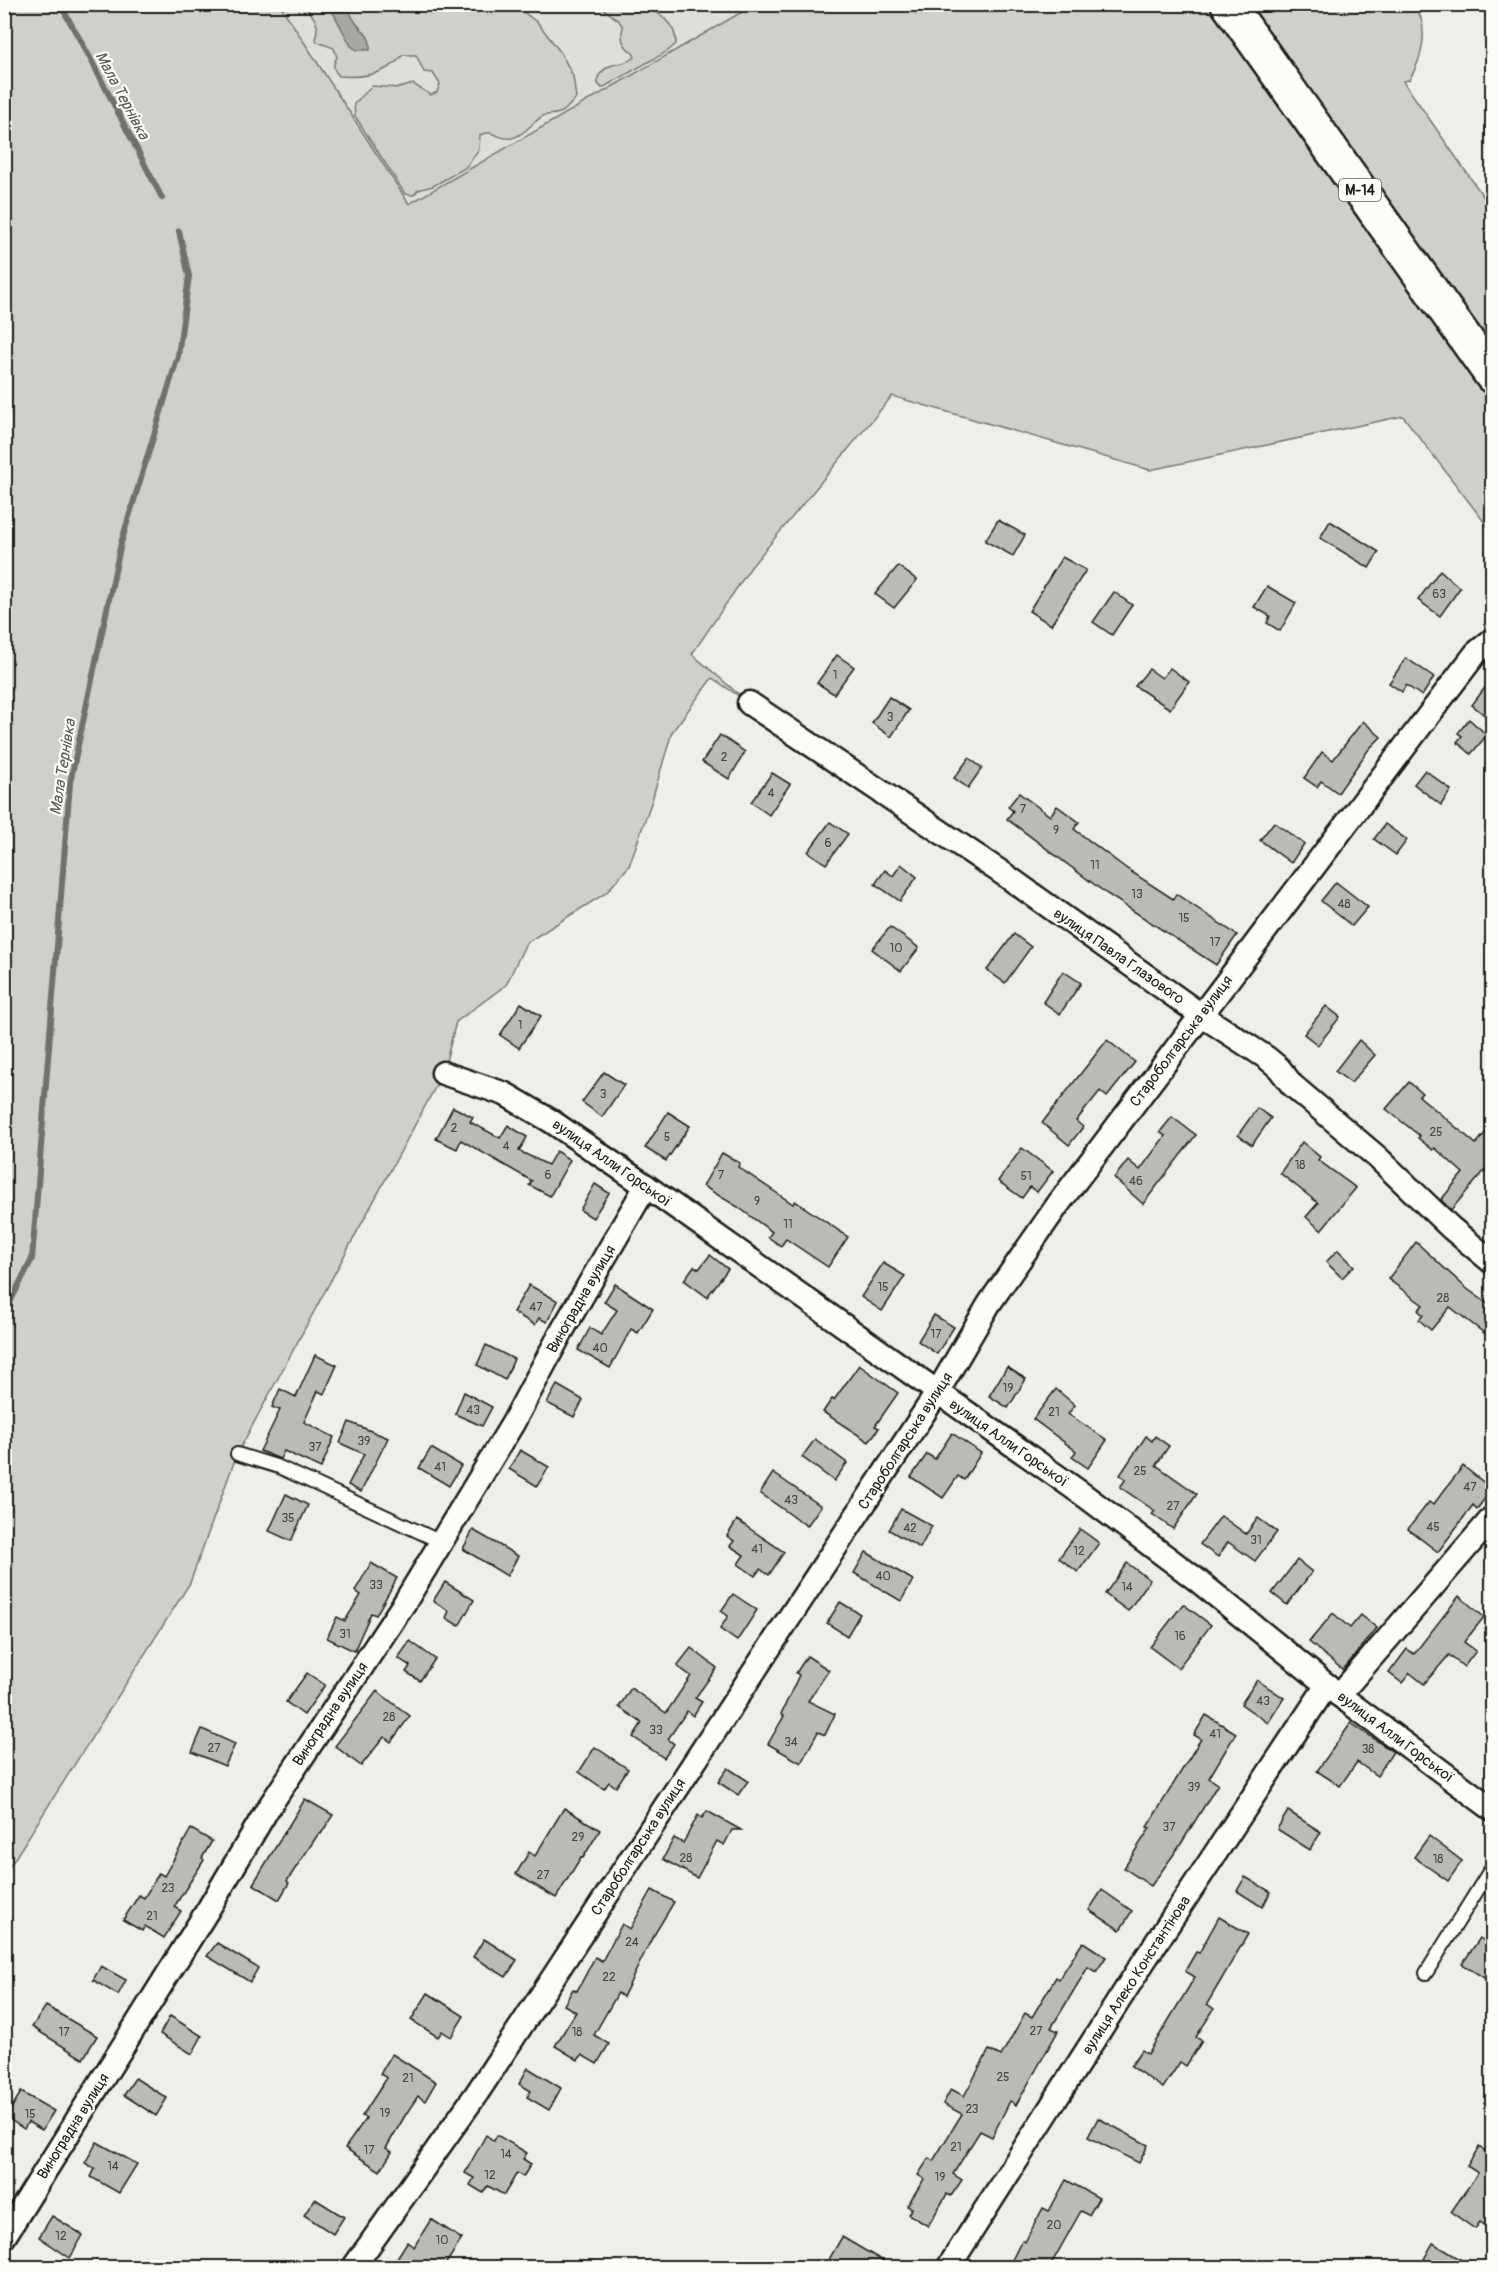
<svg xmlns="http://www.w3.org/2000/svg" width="1497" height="2272" viewBox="0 0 1497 2272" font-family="Pangolin,sans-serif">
<rect width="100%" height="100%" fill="#f0eeea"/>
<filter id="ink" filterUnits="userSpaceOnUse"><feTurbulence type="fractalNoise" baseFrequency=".0167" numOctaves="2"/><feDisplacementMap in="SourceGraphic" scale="12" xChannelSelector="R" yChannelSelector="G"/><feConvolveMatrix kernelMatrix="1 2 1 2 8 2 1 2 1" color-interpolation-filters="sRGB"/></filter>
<g filter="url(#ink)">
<polygon fill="#e0deda" points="280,5 754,5 409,204"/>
<g fill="#d0cfcc" stroke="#767674" stroke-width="1.5">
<path d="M1414,4C1430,27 1423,58 1409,80L1403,81L1492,209V363L1241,5Z"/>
<polygon points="5,5 280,5 409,204 754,5 1213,5 1492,396 1492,532 1403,416 1150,470 892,396 751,567 692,654 749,703 712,678 672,732 652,800 629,866 606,893 526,943 506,985 456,1022 443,1073 237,1454 190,1583 5,1874"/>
<path d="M302,5H514L538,23L561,53L573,76L576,98C572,102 567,109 562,112C556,115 549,114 543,116C532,122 525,135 512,138C499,141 493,128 480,135L479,150L465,168L433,186L418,190L414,195L405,194L355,116L354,104L372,86L399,88L413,84L431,95L437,92L440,84L433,73L424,72L416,55H403C387,75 363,78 339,76C333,69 332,66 337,57L334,48L317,42C314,35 318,33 317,26C316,17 308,10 302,5Z"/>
<path d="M599,5C611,4 625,3 637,5C656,8 677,24 676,44L668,51L602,88L598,84V77C611,58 621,68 635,57L633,53C623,46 620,39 623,27L619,21Z"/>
</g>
<path fill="#a8a7a3" stroke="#706f6d" stroke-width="1.5" d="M329,5H345C349,10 352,17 356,23C364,33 371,35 370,50H357L351,46Z"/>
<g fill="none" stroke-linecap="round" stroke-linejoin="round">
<g stroke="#706f6d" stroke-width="6">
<polyline points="60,4 89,56 162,198"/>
<polyline points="4,1314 32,1259 70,783 121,543 178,356 189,276 179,231"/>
</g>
</g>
<g fill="#bbbab6" stroke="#1c1c1c" stroke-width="1.5">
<polygon points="998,520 1025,535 1013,556 985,541"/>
<polygon points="1330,521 1379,552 1369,568 1320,538"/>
<polygon points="1062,557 1086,570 1051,625 1029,611"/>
<polygon points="898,566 917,580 894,608 875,594"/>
<polygon points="1440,570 1460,588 1440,616 1418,600"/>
<polygon points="1267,586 1296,603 1280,631 1267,623 1270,616 1254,607"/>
<polygon points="1114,592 1132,605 1112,635 1093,622"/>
<polygon points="837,655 854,667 834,694 817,683"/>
<polygon points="1406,658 1434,677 1422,696 1406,685 1402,692 1389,683"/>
<polygon points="1170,668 1189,682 1170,709 1135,686 1149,669 1162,678"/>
<polygon points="1492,678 1492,721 1472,705"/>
<polygon points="889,697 909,710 891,737 872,723"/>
<polygon points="1469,719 1487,735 1471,754 1457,742 1462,736 1458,733"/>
<polygon points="1363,721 1381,737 1369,749 1338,793 1321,781 1317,787 1304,778 1322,752 1333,760"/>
<polygon points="720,735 745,752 729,779 702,762"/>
<polygon points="969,758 982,768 968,788 954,778"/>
<polygon points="1425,770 1451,790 1441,805 1414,784"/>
<polygon points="772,773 790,784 769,815 751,802"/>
<polygon points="1019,793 1050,816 1057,806 1079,822 1074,829 1127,869 1173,899 1176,894 1237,935 1216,965 1107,894 1007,819 1013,811 1008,807"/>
<polygon points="830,822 848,834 826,864 808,852"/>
<polygon points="1274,822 1304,844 1291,863 1260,840"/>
<polygon points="1385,824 1407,840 1396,855 1374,839"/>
<polygon points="901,864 917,877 900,901 875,884 885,870 893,876"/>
<polygon points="1336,882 1368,907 1352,926 1321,901"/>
<polygon points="890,927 919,948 901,971 872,949"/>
<polygon points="1014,934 1031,947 1005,983 987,970"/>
<polygon points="1063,971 1081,983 1060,1014 1043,1002"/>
<polygon points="521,1003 541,1016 519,1048 500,1035"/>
<polygon points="1326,1006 1340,1017 1318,1045 1304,1034"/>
<polygon points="1107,1040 1135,1062 1107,1097 1100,1091 1076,1121 1083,1127 1069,1145 1042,1123"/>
<polygon points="1359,1040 1375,1055 1351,1083 1335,1071"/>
<polygon points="604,1072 624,1085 602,1117 582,1102"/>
<polygon points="1409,1082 1422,1093 1419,1096 1476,1144 1492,1125 1492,1162 1451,1210 1441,1200 1463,1173 1435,1148 1433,1150 1418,1138 1420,1136 1386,1109"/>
<polygon points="453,1107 473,1117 470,1122 500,1138 508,1125 527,1137 519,1151 548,1165 556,1151 570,1160 550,1196 529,1185 532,1181 461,1140 457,1149 436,1139"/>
<polygon points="1257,1108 1271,1118 1252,1145 1238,1135"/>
<polygon points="668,1112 690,1126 666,1161 645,1148"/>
<polygon points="1172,1117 1196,1135 1143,1204 1114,1178 1128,1160 1140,1170 1165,1136 1160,1132"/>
<polygon points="1302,1142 1320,1157 1318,1160 1356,1188 1321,1230 1306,1217 1318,1203 1280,1173"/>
<polygon points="1022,1148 1053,1171 1037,1192 1030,1187 1022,1198 998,1181"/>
<polygon points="722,1153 740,1163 738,1167 793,1204 795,1201 848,1237 828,1267 786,1239 781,1246 768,1237 772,1232 738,1207 703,1186"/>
<polygon points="595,1184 609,1193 593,1218 580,1210"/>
<polygon points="1416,1242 1466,1288 1492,1307 1492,1339 1450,1307 1431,1330 1419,1320 1423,1315 1418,1310 1423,1305 1388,1279"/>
<polygon points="1338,1250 1354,1266 1342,1278 1326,1262"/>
<polygon points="710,1255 728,1269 707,1297 684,1280 694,1266 699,1269"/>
<polygon points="883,1263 905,1276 882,1311 861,1297"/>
<polygon points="615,1284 653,1309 638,1333 631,1329 610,1368 578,1350 590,1328 601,1335 617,1310 604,1302"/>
<polygon points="529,1285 558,1301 547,1322 539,1318 535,1325 513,1312"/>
<polygon points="934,1315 954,1327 937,1354 918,1341"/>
<polygon points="486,1345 514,1359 505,1380 477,1365"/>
<polygon points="315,1355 337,1365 324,1394 318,1391 304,1422 334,1437 321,1468 284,1451 280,1459 260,1451 280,1410 272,1407 280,1389 296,1397"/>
<polygon points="859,1365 898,1393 875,1426 879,1428 869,1442 823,1412 832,1399 834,1400"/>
<polygon points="1007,1367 1026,1379 1008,1408 989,1396"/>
<polygon points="557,1385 583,1400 574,1417 547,1403"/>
<polygon points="1056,1389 1075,1405 1068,1414 1107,1440 1088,1468 1072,1457 1076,1451 1033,1419"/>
<polygon points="464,1392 492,1407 482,1426 455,1414"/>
<polygon points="349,1422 388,1438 361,1492 348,1485 364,1454 340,1443"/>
<polygon points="952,1433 981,1453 964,1480 958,1476 943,1498 911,1477 927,1454 935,1459"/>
<polygon points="1146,1436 1152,1441 1155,1436 1169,1446 1156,1465 1197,1494 1173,1529 1152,1514 1155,1511 1120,1487 1126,1479 1120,1475"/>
<polygon points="815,1439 847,1463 834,1481 802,1457"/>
<polygon points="431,1448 461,1466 449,1486 419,1468"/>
<polygon points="520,1450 549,1467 537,1486 509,1469"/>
<polygon points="1463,1466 1492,1489 1477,1509 1473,1505 1438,1552 1408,1529 1429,1502 1433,1505"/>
<polygon points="773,1473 821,1506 807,1526 760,1493"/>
<polygon points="286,1494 308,1505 291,1541 269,1531"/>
<polygon points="901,1509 932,1526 920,1548 889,1530"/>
<polygon points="1221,1516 1246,1534 1258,1518 1277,1532 1255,1561 1228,1542 1218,1557 1200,1544"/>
<polygon points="737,1520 784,1552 769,1575 760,1569 755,1576 738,1564 744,1555 730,1546 734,1541 727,1536"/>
<polygon points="1080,1529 1099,1543 1078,1572 1059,1558"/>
<polygon points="473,1530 518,1556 507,1576 463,1549"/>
<polygon points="866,1552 913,1580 901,1601 854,1573"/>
<polygon points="1297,1560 1312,1572 1287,1605 1272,1593"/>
<polygon points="371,1563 397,1578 376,1615 371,1613 354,1651 327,1638 337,1617 345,1621 361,1595 355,1591"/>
<polygon points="1127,1563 1150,1580 1128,1611 1105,1594"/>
<polygon points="445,1582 474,1600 459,1626 446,1618 449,1611 433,1601"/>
<polygon points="733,1594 757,1610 737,1641 720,1629 728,1616 721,1611"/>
<polygon points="1459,1596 1484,1617 1464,1642 1476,1651 1464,1667 1449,1655 1424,1684 1410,1673 1402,1683 1389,1673 1407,1649 1414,1654"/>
<polygon points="840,1602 860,1614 847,1636 827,1623"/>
<polygon points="1183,1604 1211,1625 1178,1668 1150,1647"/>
<polygon points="1333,1613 1350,1628 1361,1615 1377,1628 1343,1670 1309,1642"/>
<polygon points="410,1641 435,1659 420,1681 406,1672 410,1666 398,1658"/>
<polygon points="691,1648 717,1668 695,1698 702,1702 693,1716 687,1711 668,1739 674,1744 664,1758 633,1737 642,1723 619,1707 631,1688 666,1713 691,1676 677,1666"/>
<polygon points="807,1656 829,1670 808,1701 835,1714 825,1735 818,1732 801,1763 768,1744 784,1716 781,1714 799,1675 796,1673"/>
<polygon points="307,1673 325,1685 304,1715 286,1702"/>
<polygon points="1257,1680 1284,1698 1268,1723 1241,1704"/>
<polygon points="377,1691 410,1716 391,1742 384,1737 361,1766 335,1746"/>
<polygon points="1206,1715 1236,1733 1209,1778 1218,1784 1179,1847 1151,1886 1124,1868 1150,1828 1147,1827 1201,1739 1194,1735"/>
<polygon points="1351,1723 1393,1752 1377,1776 1357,1762 1340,1786 1317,1771"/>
<polygon points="202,1729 235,1744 225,1766 192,1752"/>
<polygon points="595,1747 628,1769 616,1787 609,1782 604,1789 579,1772"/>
<polygon points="728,1768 748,1781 738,1795 718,1782"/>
<polygon points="305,1799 333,1815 321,1834 319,1833 287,1881 289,1883 279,1900 253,1884"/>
<polygon points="564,1808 600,1830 583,1858 581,1857 556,1898 516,1874 529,1852 535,1856"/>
<polygon points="707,1811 741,1830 732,1830 724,1845 717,1841 697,1878 663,1859 674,1838 683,1843 698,1815 702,1818"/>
<polygon points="1288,1811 1321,1832 1310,1850 1277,1829"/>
<polygon points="191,1829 212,1841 202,1858 204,1860 174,1907 181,1911 164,1938 145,1926 142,1931 123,1920 139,1895 144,1898 159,1873 164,1876"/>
<polygon points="1429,1836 1462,1861 1448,1881 1414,1857"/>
<polygon points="1245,1877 1271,1892 1262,1907 1237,1891"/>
<polygon points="652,1890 674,1902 651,1940 623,1997 618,1993 594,2035 609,2044 597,2064 582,2055 578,2060 555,2046 576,2012 564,2005 573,1989 577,1991 595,1957 602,1961 622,1924 630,1929"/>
<polygon points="1102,1890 1132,1911 1120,1930 1089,1910"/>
<polygon points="1219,1917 1248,1934 1207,2004 1214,2009 1196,2037 1202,2041 1186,2066 1180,2062 1163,2088 1131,2066 1142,2050 1148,2054 1195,1977 1185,1971 1196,1952 1199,1953"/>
<polygon points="1480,1938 1492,1946 1492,1983 1462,1964"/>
<polygon points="484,1939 517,1960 506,1977 473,1957"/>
<polygon points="1083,1942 1106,1957 1096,1972 1088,1967 1051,2028 1058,2031 1016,2105 1010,2101 992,2137 980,2131 953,2174 962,2180 951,2196 947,2194 928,2226 908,2214 912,2208 907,2206 924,2179 918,2175 929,2158 933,2161 962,2114 943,2104 951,2089 964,2096 989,2050 1001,2056 1025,2013 1032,2017 1056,1977 1059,1979"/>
<polygon points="217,1943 258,1968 250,1982 207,1956"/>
<polygon points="101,1966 126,1980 118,1995 93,1980"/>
<polygon points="428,1993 464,2016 451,2037 442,2031 438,2037 411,2020"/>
<polygon points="46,2006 97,2036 83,2059 32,2027"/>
<polygon points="170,2016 202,2036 192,2054 160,2034"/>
<polygon points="392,2054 436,2082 425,2101 418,2096 406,2114 386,2148 392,2152 380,2171 345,2148 366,2118 362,2116 387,2078 380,2074"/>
<polygon points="528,2068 561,2088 549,2110 527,2097 531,2091 519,2084"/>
<polygon points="135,2078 167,2098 156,2116 124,2095"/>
<polygon points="21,2092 54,2111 42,2130 28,2122 24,2129 6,2117"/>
<polygon points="1098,2118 1148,2145 1139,2163 1088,2137"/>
<polygon points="486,2135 494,2141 497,2135 527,2153 523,2159 531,2164 523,2177 517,2173 504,2195 488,2186 483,2193 470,2185 474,2178 465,2173"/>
<polygon points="97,2142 137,2164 119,2193 91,2177 95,2169 85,2163"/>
<polygon points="1479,2147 1490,2155 1492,2152 1492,2216 1486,2226 1480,2222 1475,2229 1451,2212 1478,2173 1467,2166"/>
<polygon points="1066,2180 1099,2198 1089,2215 1081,2211 1049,2268 1027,2268 1012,2260 1022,2240 1025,2242 1043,2208 1049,2211"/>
<polygon points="315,2199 344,2217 333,2234 304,2215"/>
<polygon points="52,2216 83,2235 70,2258 39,2237"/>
<polygon points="431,2219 462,2239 443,2268 406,2268 395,2261 407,2242 414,2247"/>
<polygon points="842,2237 895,2268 839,2268 828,2261"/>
<polygon points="1433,2243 1475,2268 1439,2268 1424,2259"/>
</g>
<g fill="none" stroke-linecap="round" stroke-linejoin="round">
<g stroke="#1c1c1c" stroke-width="16">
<g id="service">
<polyline points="237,1454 279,1467 439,1541"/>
<polyline points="1426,1973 1492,1867"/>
</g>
</g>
<g stroke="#1c1c1c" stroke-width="27">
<g id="minor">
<polyline points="749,703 1005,875 1201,1015 1267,1058 1279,1068 1292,1085 1377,1157 1451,1228 1492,1262"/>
<polyline points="443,1073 505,1094 551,1121 646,1186 1085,1496 1197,1580 1339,1695 1492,1809"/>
<polyline points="1339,1695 1492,1518"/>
<polyline points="4,2237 209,1908 267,1810 405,1602 513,1423 562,1331 646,1186"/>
<polyline points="353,2268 477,2093 937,1393 989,1304 1059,1203 1450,687 1476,653 1492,640"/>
<polyline points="948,2268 1144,1961 1327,1685"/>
</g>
</g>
<g stroke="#1c1c1c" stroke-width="38">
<polyline id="trunk" points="1228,4 1492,376"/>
</g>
<use href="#service" stroke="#fdfcf7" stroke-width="12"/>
<use href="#minor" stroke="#fdfcf7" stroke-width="22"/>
<use href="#trunk" stroke="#fdfcf7" stroke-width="33"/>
</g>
</g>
<g text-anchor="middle" stroke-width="4.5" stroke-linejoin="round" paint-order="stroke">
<g font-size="12" fill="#444442">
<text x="1439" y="598">63</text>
<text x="835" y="679">1</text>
<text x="890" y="721">3</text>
<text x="724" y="761">2</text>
<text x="771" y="797">4</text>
<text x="1023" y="813">7</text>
<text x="1056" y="834">9</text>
<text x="828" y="847">6</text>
<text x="1095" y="869">11</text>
<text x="1137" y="898">13</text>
<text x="1344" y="908">48</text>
<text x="1184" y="922">15</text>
<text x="1215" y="946">17</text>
<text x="896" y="952">10</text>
<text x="520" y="1029">1</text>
<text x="603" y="1098">3</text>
<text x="454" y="1132">2</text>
<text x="1436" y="1136">25</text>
<text x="667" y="1141">5</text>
<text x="506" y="1150">4</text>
<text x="1300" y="1169">18</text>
<text x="548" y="1179">6</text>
<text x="721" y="1179">7</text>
<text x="1026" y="1180">51</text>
<text x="1136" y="1185">46</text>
<text x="757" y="1205">9</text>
<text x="788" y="1228">11</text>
<text x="883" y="1291">15</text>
<text x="1443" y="1302">28</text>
<text x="536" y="1311">47</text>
<text x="936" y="1338">17</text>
<text x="600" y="1352">40</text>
<text x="1008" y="1392">19</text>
<text x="473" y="1414">43</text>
<text x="1054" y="1416">21</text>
<text x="364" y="1445">39</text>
<text x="315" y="1451">37</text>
<text x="440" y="1471">41</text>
<text x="1140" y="1475">25</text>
<text x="1470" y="1491">47</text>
<text x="791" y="1504">43</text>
<text x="1173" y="1510">27</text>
<text x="288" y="1522">35</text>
<text x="1433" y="1531">45</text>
<text x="910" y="1532">42</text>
<text x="1256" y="1544">31</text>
<text x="757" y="1553">41</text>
<text x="1079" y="1555">12</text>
<text x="883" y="1580">40</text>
<text x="376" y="1589">33</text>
<text x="1127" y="1591">14</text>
<text x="345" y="1638">31</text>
<text x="1180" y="1640">16</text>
<text x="1263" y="1705">43</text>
<text x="389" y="1721">28</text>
<text x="656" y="1734">33</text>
<text x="1215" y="1738">41</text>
<text x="791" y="1746">34</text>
<text x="214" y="1752">27</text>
<text x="1368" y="1753">38</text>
<text x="1194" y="1791">39</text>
<text x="1169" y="1831">37</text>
<text x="578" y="1841">29</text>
<text x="686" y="1862">28</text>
<text x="1438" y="1863">18</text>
<text x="543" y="1879">27</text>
<text x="168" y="1892">23</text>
<text x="152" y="1920">21</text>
<text x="632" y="1946">24</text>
<text x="609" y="1981">22</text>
<text x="1036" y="2035">27</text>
<text x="64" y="2036">17</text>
<text x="577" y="2036">18</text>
<text x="1003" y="2081">25</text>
<text x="408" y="2082">21</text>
<text x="972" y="2113">23</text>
<text x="385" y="2117">19</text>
<text x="30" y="2118">15</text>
<text x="956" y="2151">21</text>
<text x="369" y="2154">17</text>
<text x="506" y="2158">14</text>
<text x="113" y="2170">14</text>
<text x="490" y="2179">12</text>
<text x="940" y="2181">19</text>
<text x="1054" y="2229">20</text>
<text x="61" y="2240">12</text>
<text x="442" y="2244">10</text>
</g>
<rect fill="#fdfcf7" stroke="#605f5e" stroke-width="1.5" x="1339" y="179" width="42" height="22" rx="4.5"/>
<g font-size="14" font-weight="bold" fill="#1c1c1c">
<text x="1360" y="195">М-14</text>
</g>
<g font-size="15" fill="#1c1c1c" stroke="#fdfcf7">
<text transform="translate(1119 956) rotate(35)" y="5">вулиця Павла Глазового</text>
<text transform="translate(1181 1041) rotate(-53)" y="5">Староболгарська вулиця</text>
<text transform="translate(612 1163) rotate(35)" y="5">вулиця Алли Горської</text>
<text transform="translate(581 1299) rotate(-60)" y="5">Виноградна вулиця</text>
<text transform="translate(905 1441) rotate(-57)" y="5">Староболгарська вулиця</text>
<text transform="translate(1009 1443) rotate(35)" y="5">вулиця Алли Горської</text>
<text transform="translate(330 1714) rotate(-56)" y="5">Виноградна вулиця</text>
<text transform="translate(1396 1737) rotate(37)" y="5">вулиця Алли Горської</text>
<text transform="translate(638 1847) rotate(-57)" y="5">Староболгарська вулиця</text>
<text transform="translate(1136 1975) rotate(-57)" y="5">вулиця Алеко Константінова</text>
<text transform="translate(73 2126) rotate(-58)" y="5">Виноградна вулиця</text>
</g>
<g font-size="16" font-style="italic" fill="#5b5b59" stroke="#fdfcf7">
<text transform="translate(123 95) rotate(62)" y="6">Мала Тернівка</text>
<text transform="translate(62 767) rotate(-81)" y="6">Мала Тернівка</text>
</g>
</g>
<rect width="1497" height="2272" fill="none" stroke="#fdfcf7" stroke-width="24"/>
<rect x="12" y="12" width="1473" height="2248" fill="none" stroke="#1c1c1c" stroke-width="2" filter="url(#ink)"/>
</svg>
